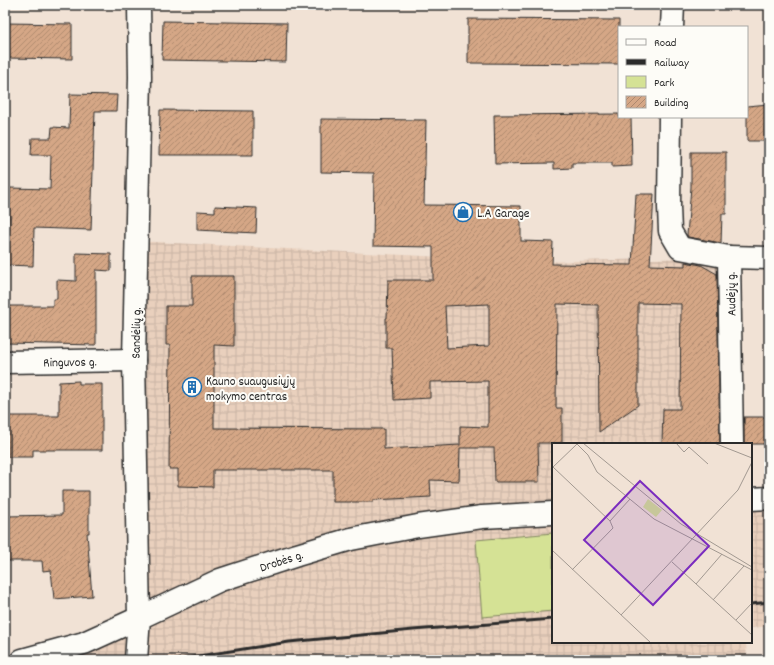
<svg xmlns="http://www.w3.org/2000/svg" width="774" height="665" viewBox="0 0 774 665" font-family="Dekko,sans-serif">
<defs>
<pattern id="industrial-grid" width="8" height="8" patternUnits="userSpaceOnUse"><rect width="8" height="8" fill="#e9d0bd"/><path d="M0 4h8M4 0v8" fill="none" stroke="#c8b3a3"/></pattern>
<pattern id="building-hatch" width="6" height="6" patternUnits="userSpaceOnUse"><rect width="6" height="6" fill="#d5a786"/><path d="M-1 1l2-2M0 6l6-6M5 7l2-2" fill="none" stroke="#ad886e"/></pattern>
</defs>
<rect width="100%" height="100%" fill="#f1e2d5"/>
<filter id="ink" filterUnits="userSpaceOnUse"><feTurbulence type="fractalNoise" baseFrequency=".025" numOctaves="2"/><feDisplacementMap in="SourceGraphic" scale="8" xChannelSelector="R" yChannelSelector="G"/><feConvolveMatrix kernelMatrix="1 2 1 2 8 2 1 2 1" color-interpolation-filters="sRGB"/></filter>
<g filter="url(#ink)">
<g fill="url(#industrial-grid)">
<polygon points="136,241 539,262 729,257 732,444 553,444 553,642 746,642 747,660 22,660 139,618"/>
<polygon points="769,498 769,626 751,628 751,499"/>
</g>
<polygon fill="#d5e295" stroke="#808660" points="553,533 553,611 482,617 476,540"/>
<g fill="url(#building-hatch)" stroke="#2b2b2b" fill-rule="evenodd">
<polygon points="468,19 619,20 619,64 468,63"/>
<polygon points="163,21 287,23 286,62 162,60"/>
<polygon points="5,23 72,24 72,59 5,58"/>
<polygon points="70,94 117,95 116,111 95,111 91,230 34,228 33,266 5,265 5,248 8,248 10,188 50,189 51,155 31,155 32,138 51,138 52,127 69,128"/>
<polygon points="769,104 769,126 765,126 765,141 747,141 747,106"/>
<polygon points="160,110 253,111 253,155 159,155"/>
<polygon points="619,114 619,117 631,117 632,166 612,167 612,163 572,163 572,168 554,169 554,163 495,164 494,115"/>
<path d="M321,119L426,120L424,205L521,206V241L553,242L552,264L632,265L636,194H654L650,265L685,266V262L701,265L717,274L720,444H662L663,409H680L681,304L638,303V405L599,432L598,305L557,304L556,408H562V443H538L539,482H495L494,448H460L459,481L430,480L431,497L373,500V502H333V470H213V487L178,486V469H169L170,345H166V306H192V276H234V346L214,345V428L384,429V449L460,445V426L488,427V381L430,382V398L394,400L392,348H386V318H387L388,280H433V247L373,246L374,173L321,172ZM489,304V346L447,348L445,306Z"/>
<polygon points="691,152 726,152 726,214 722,214 721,243 688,237 687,235 691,187"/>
<polygon points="215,206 257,208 256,233 197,230 197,211 215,212"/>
<polygon points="76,253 111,254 111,271 96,270 96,345 5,343 5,306 53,306 53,299 57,299 57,280 76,281"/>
<polygon points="79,381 79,384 102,384 102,450 33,450 33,457 8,457 7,416 59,416 59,382"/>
<rect x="744" y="417" width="25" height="27"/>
<polygon points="62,491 89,491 89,533 87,533 92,596 54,599 51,570 43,571 42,561 5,561 5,516 62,515"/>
</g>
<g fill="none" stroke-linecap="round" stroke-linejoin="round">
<g stroke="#2b2b2b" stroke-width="25">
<g id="street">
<polyline points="672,27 673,5"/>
<polyline points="670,117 669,207 670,231 680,248 729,257 732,444"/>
<polyline points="729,257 769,258"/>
<polyline points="5,362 134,360"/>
<polyline points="751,499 769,498"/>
<polyline points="136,660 139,618 220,580 297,555 351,539 418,526 482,517 553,513"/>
</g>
</g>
<g stroke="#2b2b2b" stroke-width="25">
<polyline id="secondary" points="22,660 84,643 139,618 134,360 140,77 139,5"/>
</g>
<use href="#street" stroke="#fdfcf7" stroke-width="22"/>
<use href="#secondary" stroke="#fdfcf7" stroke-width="22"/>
<g stroke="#2b2b2b" stroke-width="3">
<polyline points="751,604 769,602"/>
<polyline points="173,660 289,642 413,630 553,619"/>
</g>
</g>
</g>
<defs>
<g id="shop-ring" transform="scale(1)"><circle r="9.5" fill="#fdfcf7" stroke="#1f6fb2" stroke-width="1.5"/><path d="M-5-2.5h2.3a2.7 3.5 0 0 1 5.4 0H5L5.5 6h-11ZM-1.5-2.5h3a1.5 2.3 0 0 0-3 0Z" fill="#1f6fb2"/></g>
<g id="building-ring" transform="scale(1)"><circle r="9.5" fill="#fdfcf7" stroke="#1f6fb2" stroke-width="1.5"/><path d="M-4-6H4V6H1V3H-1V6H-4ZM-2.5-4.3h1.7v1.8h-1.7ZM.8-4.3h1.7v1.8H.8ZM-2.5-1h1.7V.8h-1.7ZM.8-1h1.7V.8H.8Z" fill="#1f6fb2"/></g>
</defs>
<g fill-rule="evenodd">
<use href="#shop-ring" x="463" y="212"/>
<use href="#building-ring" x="192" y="387"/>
</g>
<g text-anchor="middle" stroke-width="4" stroke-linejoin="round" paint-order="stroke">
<g font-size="13" fill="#2b2b2b" stroke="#fdfcf7" text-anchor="start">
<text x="477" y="217">L.A Garage</text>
<text x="206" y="385">Kauno suaugusiųjų<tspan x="206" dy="15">mokymo centras</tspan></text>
</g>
<g font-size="13" fill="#2b2b2b" stroke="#fdfcf7">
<text transform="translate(730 294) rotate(-91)" y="5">Audėjų g.</text>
<text transform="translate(135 333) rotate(-89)" y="5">Sandėlių g.</text>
<text transform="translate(70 361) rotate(-1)" y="5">Ringuvos g.</text>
<text transform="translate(281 560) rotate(-18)" y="5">Drobės g.</text>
</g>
</g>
<g transform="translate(552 443)">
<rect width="200" height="200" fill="#f1e2d5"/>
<path d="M96,56L110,67L104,74L91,64Z" fill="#d5e295"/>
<path fill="none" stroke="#a29991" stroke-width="1" d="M24,0L36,12L45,29L102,76L200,127M31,0L129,81L200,124M124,0L132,9L137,4L156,21M162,0L200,15M1,24L58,78M0,25L25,1M0,107L99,200M120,119L200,192M20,127L61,85L58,78L78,56M144,141L170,111M161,157L192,123M69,172L186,47L200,19M184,177L200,160"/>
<path fill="#7b2cbf" fill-opacity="0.15" stroke="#7b2cbf" stroke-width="2" d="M88,38L157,103L101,162L32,97Z"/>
<rect width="200" height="200" fill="none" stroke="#2b2b2b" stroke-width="2"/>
</g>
<rect width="774" height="665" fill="none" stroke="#fdfcf7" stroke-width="20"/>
<rect x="10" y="10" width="754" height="645" fill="none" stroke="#2b2b2b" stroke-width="1.5" filter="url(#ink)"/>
<rect x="618" y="26" width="130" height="92" fill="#fdfcf7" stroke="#a9a8a5"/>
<rect x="626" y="39" width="20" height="6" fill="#fdfcf7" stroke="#a9a8a5"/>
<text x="654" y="46" font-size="12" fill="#2b2b2b">Road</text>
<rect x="626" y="59" width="20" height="6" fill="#2b2b2b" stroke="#a9a8a5"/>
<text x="654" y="66" font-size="12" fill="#2b2b2b">Railway</text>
<rect x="626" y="76" width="20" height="12" fill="#d5e295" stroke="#a9a8a5"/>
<text x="654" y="86" font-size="12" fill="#2b2b2b">Park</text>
<rect x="626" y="96" width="20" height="12" fill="url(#building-hatch)" stroke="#a9a8a5"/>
<text x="654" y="106" font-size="12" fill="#2b2b2b">Building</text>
</svg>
